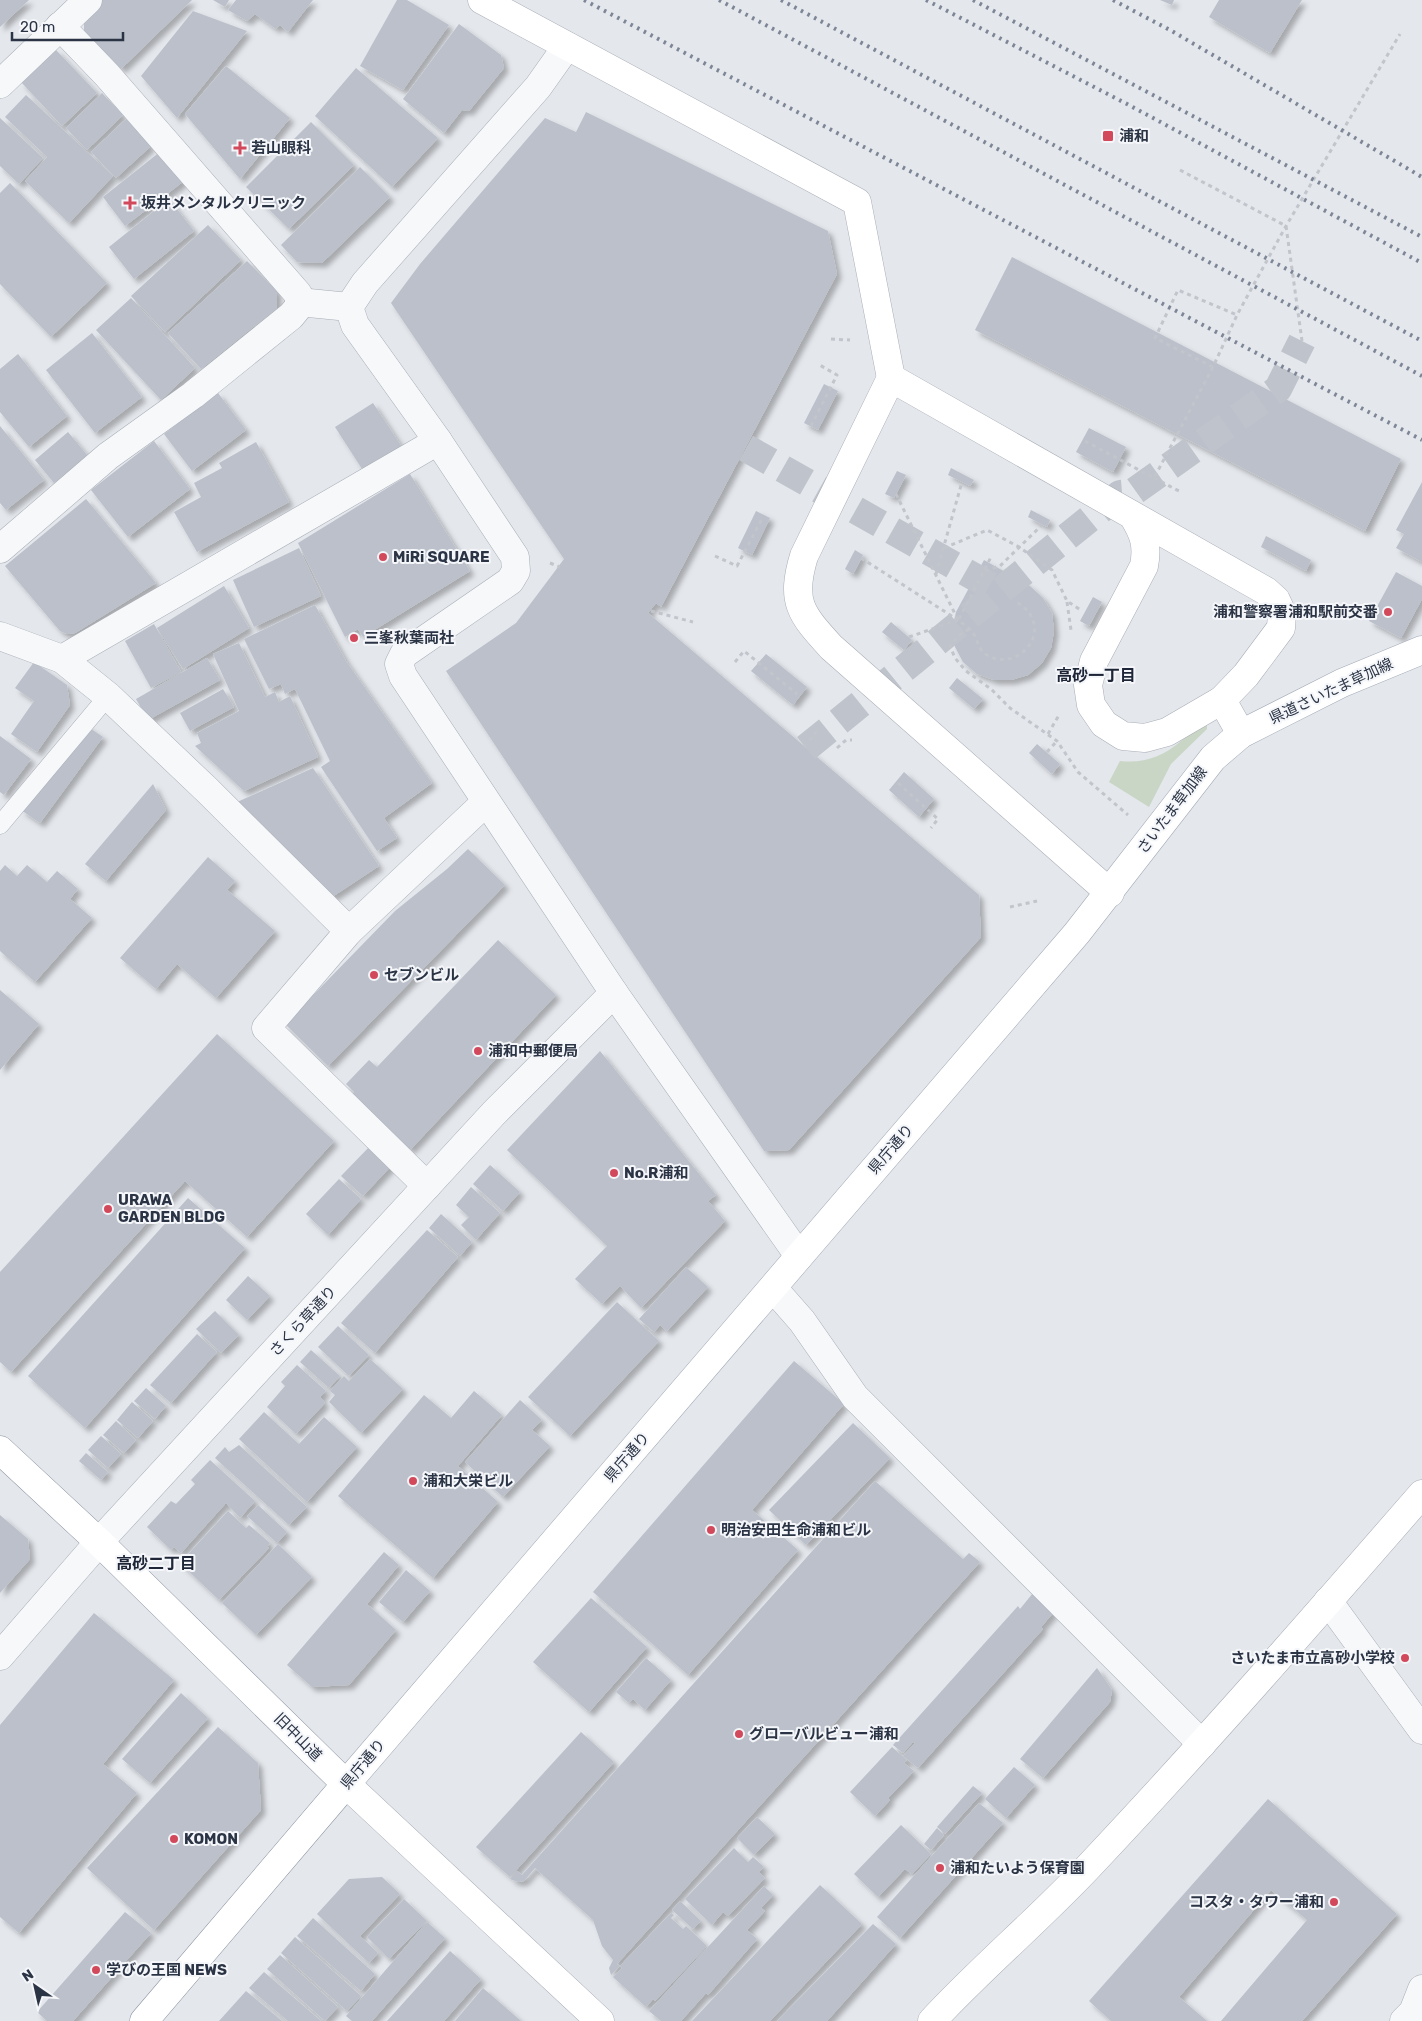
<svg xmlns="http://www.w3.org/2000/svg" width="1422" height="2021" viewBox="0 0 1422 2021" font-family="Rubik,'Noto Sans JP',sans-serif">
<defs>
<filter id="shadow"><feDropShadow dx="4.5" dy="4.5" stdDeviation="2.5" flood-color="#0004"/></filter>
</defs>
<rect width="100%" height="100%" fill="#e4e7ec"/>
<path fill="#c9d6c5" d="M1207,724V729L1171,764L1149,807L1109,782L1120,761C1143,764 1164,756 1181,741C1190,734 1197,727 1207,724Z"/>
<g fill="#bbc0ca" filter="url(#shadow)">
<polygon points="0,0 29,0 0,27"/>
<polygon points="101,0 192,0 121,69 84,31 84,17"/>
<polygon points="213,0 229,0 225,7"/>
<polygon points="236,0 313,0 288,32 280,25 276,29 255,14 247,21 228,10"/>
<polygon points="397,0 407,0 449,25 403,90 360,66"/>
<polygon points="1160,0 1174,0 1172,5"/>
<polygon points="1219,0 1302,0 1270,53 1209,17"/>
<polygon points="193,11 247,31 177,118 141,76"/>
<polygon points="459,24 501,55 504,68 469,111 462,110 444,133 403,99"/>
<polygon points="56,50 97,93 62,126 21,82"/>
<polygon points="226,66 290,118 240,179 185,114"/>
<polygon points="356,68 438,138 392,187 315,116"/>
<polygon points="102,93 123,115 87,150 66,128"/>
<polygon points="26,95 113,176 69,223 25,181 47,157 5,117"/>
<polygon points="586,112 828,231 837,274 661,607 656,603 648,613 979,895 981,937 789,1150 764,1151 446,671 516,623 564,559 391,303 420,264 545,118 576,132"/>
<polygon points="0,118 43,158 19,184 0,166"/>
<polygon points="126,119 151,146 116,178 91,152"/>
<polygon points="311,122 354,165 289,229 246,187"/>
<polygon points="161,151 184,181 125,226 103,197"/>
<polygon points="360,167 390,197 322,263 297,262 281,245"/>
<polygon points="10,183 107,283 51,337 0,284 0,193"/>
<polygon points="169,199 194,231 134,279 109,247"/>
<polygon points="208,225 241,260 165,332 131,296"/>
<polygon points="1012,257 1401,459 1365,531 975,330"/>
<polygon points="247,261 277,291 277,308 201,369 168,333"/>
<polygon points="131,298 195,368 161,400 96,330"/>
<polygon points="92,333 142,397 95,433 46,370"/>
<polygon points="18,354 67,416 29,447 0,412 0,369"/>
<polygon points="824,384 838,391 818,430 804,423"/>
<polygon points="218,393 246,430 192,471 164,434"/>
<polygon points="373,403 402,447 364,472 335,427"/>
<polygon points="0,426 44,480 6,510 0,503"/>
<polygon points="1089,428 1126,447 1113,472 1076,452"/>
<polygon points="68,432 87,455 54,483 35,460"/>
<polygon points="154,441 190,489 128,537 91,490"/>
<polygon points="256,442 289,502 197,552 174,512 201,497 194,483 222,468 219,463"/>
<polygon points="951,468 974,480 970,486 948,475"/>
<polygon points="897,471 906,475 894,498 885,494"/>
<polygon points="410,474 470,571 363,637 358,629 345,637 298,543"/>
<polygon points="1422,482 1422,562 1396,548 1404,534 1396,530"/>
<polygon points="86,499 156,583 75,633 67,634 60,631 5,566"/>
<polygon points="1031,510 1050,520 1047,527 1028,517"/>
<polygon points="756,511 770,518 752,555 738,548"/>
<polygon points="1266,536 1311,560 1306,571 1261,547"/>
<polygon points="299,548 321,596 254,627 233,580"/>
<polygon points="855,550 863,555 853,574 845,569"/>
<polygon points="984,560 1030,586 1043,598 1052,613 1054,631 1051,648 1042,663 1028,675 1011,680 994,680 977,674 963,662 955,647 952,629 956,612"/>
<polygon points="1396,572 1422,586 1422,599 1401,638 1369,621"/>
<polygon points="224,586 249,628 183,669 157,628"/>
<polygon points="1093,597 1102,602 1089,626 1080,621"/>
<polygon points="315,605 346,661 432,783 384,818 397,838 377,851 321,767 330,761 295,689 285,694 281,684 269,689 244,639"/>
<polygon points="891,622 912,640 904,650 882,632"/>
<polygon points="154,624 181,672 151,688 125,641"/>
<polygon points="239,643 265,697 275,692 279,702 290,696 318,757 244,791 195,746 201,743 197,733 239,711 213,654"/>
<polygon points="766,654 807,687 793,705 751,671"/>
<polygon points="207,658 220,680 148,720 136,699"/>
<polygon points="34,662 67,685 70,705 37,752 11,734 34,701 15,688"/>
<polygon points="957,678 983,699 974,709 949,688"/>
<polygon points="223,689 234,707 190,731 180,713"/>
<polygon points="84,724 103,737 40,823 21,810"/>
<polygon points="0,736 31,759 4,795 0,792"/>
<polygon points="1037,744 1060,764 1052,774 1029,753"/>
<polygon points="313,768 379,866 332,897 235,803"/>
<polygon points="904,772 934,799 919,817 889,790"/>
<polygon points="153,784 166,810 106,881 85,864"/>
<polygon points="468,849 505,885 328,1066 285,1024 395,911 447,869"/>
<polygon points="208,857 235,881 227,890 275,931 216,998 177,964 156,989 120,958"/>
<polygon points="5,865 17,876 27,865 47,882 57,871 78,889 70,899 92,918 35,982 0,951 0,871"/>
<polygon points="498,940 556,995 410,1150 351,1095 354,1092 346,1084 369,1060 377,1067"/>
<polygon points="0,990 39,1024 0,1070"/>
<polygon points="217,1034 334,1141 247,1237 185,1181 11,1372 0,1362 0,1272"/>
<polygon points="600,1051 716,1195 708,1201 725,1221 641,1308 620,1286 602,1304 575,1279 607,1246 507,1150"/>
<polygon points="371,1145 392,1165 363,1196 341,1176"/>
<polygon points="490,1165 520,1192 503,1211 473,1184"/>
<polygon points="339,1179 361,1199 328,1235 306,1214"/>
<polygon points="471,1187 500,1213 476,1240 461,1225 469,1217 456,1205"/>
<polygon points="188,1198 245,1248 85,1428 28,1376"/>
<polygon points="441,1214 472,1242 460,1256 429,1228"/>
<polygon points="427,1230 458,1257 375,1353 341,1323"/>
<polygon points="686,1267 708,1287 667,1331 660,1325 654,1332 639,1319"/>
<polygon points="248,1276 270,1296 247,1320 226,1300"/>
<polygon points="617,1302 659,1341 570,1436 528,1397"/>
<polygon points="215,1311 239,1335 221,1353 196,1329"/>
<polygon points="338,1326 369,1355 349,1376 318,1347"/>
<polygon points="197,1334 217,1352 171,1403 150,1385"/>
<polygon points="311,1350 340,1376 329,1388 300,1362"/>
<polygon points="370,1359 403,1389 361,1433 329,1402 335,1395 330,1391 344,1376 349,1381"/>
<polygon points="794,1361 844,1404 752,1510 798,1550 688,1675 593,1592"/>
<polygon points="297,1365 326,1391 320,1397 325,1403 296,1434 267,1407 285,1386 281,1382"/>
<polygon points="146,1388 166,1406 155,1419 134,1401"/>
<polygon points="474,1391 502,1415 458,1466 498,1502 433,1578 338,1496 424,1395 451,1418"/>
<polygon points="520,1400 542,1420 532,1430 550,1446 503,1497 465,1462"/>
<polygon points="132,1402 153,1421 138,1438 117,1420"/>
<polygon points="264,1412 299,1444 324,1417 357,1447 307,1502 239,1439"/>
<polygon points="116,1421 136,1440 124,1453 103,1435"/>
<polygon points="853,1423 890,1458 806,1545 769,1510"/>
<polygon points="101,1436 121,1454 108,1468 88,1450"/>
<polygon points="239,1445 307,1507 289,1525 215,1458 225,1447 229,1452"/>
<polygon points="86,1453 108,1472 101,1480 79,1461"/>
<polygon points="210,1460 255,1501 240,1518 226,1503 181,1553 174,1547 171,1550 147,1527 171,1501 176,1504 195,1484 191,1480"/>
<polygon points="875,1481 963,1559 969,1553 980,1562 617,1964 620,1966 611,1975 609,1968 613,1960 602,1946 593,1920 535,1868 524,1881 518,1882 510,1879 517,1871 522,1875"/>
<polygon points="258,1505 287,1532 277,1543 247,1516"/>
<polygon points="228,1511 246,1528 249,1525 270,1543 267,1547 269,1548 219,1600 180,1563"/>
<polygon points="0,1515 28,1539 30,1559 0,1593"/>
<polygon points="278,1544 312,1577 256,1635 222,1603"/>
<polygon points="384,1552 399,1565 367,1604 396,1630 349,1685 312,1687 287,1665"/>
<polygon points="406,1570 430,1591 403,1622 379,1602"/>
<polygon points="1033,1593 1054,1612 1041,1627 1043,1629 918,1768 903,1756 915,1743 913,1742 903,1753 893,1745 1018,1606 1020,1609"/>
<polygon points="591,1598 647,1647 589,1712 533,1662"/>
<polygon points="94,1613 174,1680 103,1764 137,1793 19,1933 0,1917 0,1725"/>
<polygon points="646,1658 671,1680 645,1710 633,1699 629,1703 616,1692"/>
<polygon points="1097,1668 1112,1690 1110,1702 1043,1778 1020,1759"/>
<polygon points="181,1693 208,1718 150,1783 122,1759"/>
<polygon points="218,1727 258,1763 261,1810 154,1930 87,1868"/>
<polygon points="581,1732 614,1762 510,1877 476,1847"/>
<polygon points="892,1747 907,1760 904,1763 914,1771 888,1798 890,1800 875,1816 850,1792"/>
<polygon points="1014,1767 1035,1785 1006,1818 985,1799"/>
<polygon points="973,1786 982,1793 945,1834 937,1827"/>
<polygon points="1268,1799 1397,1914 1302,2021 1221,2021 1307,1920 1271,1890 1179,1997 1207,2021 1111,2021 1089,2001"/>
<polygon points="979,1803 1003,1823 900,1938 877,1917"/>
<polygon points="757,1817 775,1834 754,1855 737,1838"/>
<polygon points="901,1825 931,1854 912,1874 905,1869 878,1897 854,1874"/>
<polygon points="937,1828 944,1835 931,1850 924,1844"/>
<polygon points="734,1848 748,1862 753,1857 764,1867 759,1872 765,1878 728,1916 723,1912 712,1925 685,1899"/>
<polygon points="382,1877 400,1894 360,1936 378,1953 369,1963 317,1914 349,1879"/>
<polygon points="820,1885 862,1924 770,2021 692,2021"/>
<polygon points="764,1886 773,1895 761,1908 765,1911 747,1930 757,1939 708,1995 706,1993 681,2021 661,2021 649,2011"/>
<polygon points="404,1899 427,1921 389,1959 367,1937"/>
<polygon points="680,1901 701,1921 693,1929 672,1910"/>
<polygon points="125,1912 151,1933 73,2021 47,2021 37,2012"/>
<polygon points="671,1913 674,1915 671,1918 683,1929 686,1926 707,1946 655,2001 653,1999 646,2007 613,1977 622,1968 620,1966"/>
<polygon points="313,1918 375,1974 361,1991 297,1936"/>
<polygon points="427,1922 445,1938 372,2021 352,2021 346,2016"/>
<polygon points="873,1924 896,1944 827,2021 777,2021"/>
<polygon points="295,1937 361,1996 347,2011 281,1953"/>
<polygon points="450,1951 481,1979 444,2021 387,2021"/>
<polygon points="280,1955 338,2007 325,2021 267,1969"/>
<polygon points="264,1972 321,2021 288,2021 249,1988"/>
<polygon points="483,1988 521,2021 455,2021"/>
<polygon points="246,1991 282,2021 219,2021"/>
</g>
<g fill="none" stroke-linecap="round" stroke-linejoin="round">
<g stroke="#bfc3cb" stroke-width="28" stroke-dasharray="28 14" stroke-linecap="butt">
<polyline points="746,448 1001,592"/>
<polyline points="806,748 1120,494 1132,493 1278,389 1302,341"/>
</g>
<g stroke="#a9aeb7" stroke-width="19">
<polyline id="lane" points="0,825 108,696"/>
</g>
<g stroke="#a9aeb7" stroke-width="29">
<g id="street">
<polyline points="567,46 538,87 365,283 349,307 355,325 438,441 515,557 516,571 510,581 404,654 399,664 403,676 614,993 799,1256"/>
<polyline points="0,84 88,0"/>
<polyline points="299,302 349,307"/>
<polyline points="0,549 108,456 193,395 291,316 300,305 298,294 107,75 60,26"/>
<polyline points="0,636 62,659 108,696 207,790 349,931 486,802"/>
<polyline points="62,659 438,441"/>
<polyline points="349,931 266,1028 427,1186"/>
<polyline points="773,1288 802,1321 855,1397 1202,1744"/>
<polyline points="1328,1601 1422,1730"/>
<polyline points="0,1656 99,1542 494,1113 614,993"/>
<polyline points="1404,2021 1413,2012 1422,1989"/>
</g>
</g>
<g stroke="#a9aeb7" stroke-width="29">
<g id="secondary">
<polyline points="482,0 857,202 891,378"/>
<polyline points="1222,700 1241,734"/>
<path d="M1110,893L831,647C801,614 790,602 804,556L891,378L1266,591L1276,600L1282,613L1281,628L1246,675L1222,700L1167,732L1145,738L1123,736L1104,724L1091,705L1088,685L1094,661L1144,566C1148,545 1144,534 1133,516"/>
<polyline points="346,1784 600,2021"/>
<path d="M932,2021C983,1966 1042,1917 1093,1862C1206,1742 1314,1618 1422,1494"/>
</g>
</g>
<g stroke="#a3abb8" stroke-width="29">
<polyline id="primary" points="346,1784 1077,933 1213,758 1241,734 1342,683 1422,650"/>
</g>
<g stroke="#8b94a3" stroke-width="29">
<polyline id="highway" points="0,1450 99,1542 346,1784 144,2021"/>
</g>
<g stroke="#c2c5cb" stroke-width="3" stroke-dasharray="4 4" stroke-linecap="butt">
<polyline points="1180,170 1286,226 1302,341"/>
<polyline points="831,339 850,340"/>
<polyline points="1213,367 1155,338 1178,290 1237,315"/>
<polyline points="811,426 837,375 818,364"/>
<polyline points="1085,441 1154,478 1213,367 1237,315 1286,226 1400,34"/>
<polyline points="1154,478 1179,491"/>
<polyline points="896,494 958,620"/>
<polyline points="944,548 987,530 1019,547 1052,570 1067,601 1082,611"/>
<polyline points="715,556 737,566 763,517"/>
<polyline points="861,558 958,620"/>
<polyline points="550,563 560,567"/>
<polyline points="985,571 1000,566 1042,525"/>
<polyline points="936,574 962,482"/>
<polyline points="1067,602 1071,630"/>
<polyline points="651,611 693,622"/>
<polyline points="959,619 991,557"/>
<polyline points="969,629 958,636 950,646 955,658 966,671 991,689 1010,708 1057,741 1078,772 1128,815"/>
<path d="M909,637L958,620C963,624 970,628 973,633C978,640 978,650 987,655C1013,671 1047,641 1030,614C1027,609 1020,605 1016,601"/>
<polyline points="735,662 744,651 797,694"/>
<polyline points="1048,734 1059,715"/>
<polyline points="804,747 817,731"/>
<polyline points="837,748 846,740 852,740"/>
<polyline points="1047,752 1057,741"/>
<polyline points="898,783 938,819 931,828"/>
<polyline points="1010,907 1037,901"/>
</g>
<use href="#lane" stroke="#f7f8fa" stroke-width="18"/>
<use href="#street" stroke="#f7f8fa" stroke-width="28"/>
<use href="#secondary" stroke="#fff" stroke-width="28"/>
<use href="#primary" stroke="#fff" stroke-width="28"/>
<use href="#highway" stroke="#fff" stroke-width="28"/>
<g stroke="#7d8696" stroke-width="4" stroke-dasharray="2.5 5" stroke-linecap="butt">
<polyline points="584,0 1422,440"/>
<polyline points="719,0 1422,376"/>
<polyline points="781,0 1422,341"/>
<polyline points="926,0 1127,104 1422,263"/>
<polyline points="973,0 1422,237"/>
<polyline points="1113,0 1170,30 1422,177"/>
</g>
</g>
<g fill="#d1495b" stroke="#f4f6f9" stroke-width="2">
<rect x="1102" y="130" width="12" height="12" rx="2.5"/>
<path d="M237.5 140.5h5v5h5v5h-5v5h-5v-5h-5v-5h5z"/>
<path d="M127.5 195.5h5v5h5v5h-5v5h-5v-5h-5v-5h5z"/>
<circle cx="383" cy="557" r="5"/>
<circle cx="1388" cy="612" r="5"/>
<circle cx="354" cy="638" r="5"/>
<circle cx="374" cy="975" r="5"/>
<circle cx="478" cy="1051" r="5"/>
<circle cx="614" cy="1173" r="5"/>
<circle cx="108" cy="1209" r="5"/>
<circle cx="413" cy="1481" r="5"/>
<circle cx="711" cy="1530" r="5"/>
<circle cx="1405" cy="1658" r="5"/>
<circle cx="739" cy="1734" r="5"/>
<circle cx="174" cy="1839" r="5"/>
<circle cx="940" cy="1868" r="5"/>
<circle cx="1334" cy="1902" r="5"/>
<circle cx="96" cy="1970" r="5"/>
</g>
<g text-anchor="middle" stroke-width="4" stroke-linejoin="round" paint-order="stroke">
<g font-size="15" font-weight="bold" fill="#2b3445" stroke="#f4f6f9" text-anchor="start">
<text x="1119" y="141">浦和</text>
<text x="251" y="153">若山眼科</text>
<text x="141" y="208">坂井メンタルクリニック</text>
<text x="393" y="562">MiRi SQUARE</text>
<text x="1378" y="617" text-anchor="end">浦和警察署浦和駅前交番</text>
<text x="364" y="643">三峯秋葉両社</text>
<text x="384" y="980">セブンビル</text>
<text x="488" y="1056">浦和中郵便局</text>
<text x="624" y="1178">No.R浦和</text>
<text x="118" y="1205">URAWA<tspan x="118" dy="17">GARDEN BLDG</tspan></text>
<text x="423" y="1486">浦和大栄ビル</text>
<text x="721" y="1535">明治安田生命浦和ビル</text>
<text x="1395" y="1663" text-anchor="end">さいたま市立高砂小学校</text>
<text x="749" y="1739">グローバルビュー浦和</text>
<text x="184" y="1844">KOMON</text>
<text x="950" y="1873">浦和たいよう保育園</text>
<text x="1324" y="1907" text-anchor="end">コスタ・タワー浦和</text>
<text x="106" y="1975">学びの王国 NEWS</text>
</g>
<g font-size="15" fill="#2b3445" stroke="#f4f6f9">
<text transform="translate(1331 691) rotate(-25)" y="5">県道さいたま草加線</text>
<text transform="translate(1172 810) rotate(-53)" y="5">さいたま草加線</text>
<text transform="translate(891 1149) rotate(-49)" y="5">県庁通り</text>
<text transform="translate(303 1321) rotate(-47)" y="5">さくら草通り</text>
<text transform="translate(627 1457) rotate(-49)" y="5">県庁通り</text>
<text transform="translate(298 1737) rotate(45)" y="5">旧中山道</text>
<text transform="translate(363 1764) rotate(-50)" y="5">県庁通り</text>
</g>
<g font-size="16" font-weight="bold" fill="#1d2536" stroke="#f4f6f9">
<text x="1096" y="681">高砂一丁目</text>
<text x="156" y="1569">高砂二丁目</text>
</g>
</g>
<g transform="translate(35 1986) rotate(326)" stroke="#f4f6f9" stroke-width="4" paint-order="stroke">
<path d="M0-4L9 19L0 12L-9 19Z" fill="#2b3445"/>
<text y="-8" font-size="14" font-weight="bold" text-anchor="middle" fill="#2b3445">N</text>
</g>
<path d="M12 32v8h111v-8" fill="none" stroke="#2b3445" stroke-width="2.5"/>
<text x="20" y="32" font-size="15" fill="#2b3445" stroke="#f4f6f9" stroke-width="4" paint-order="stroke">20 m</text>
</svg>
